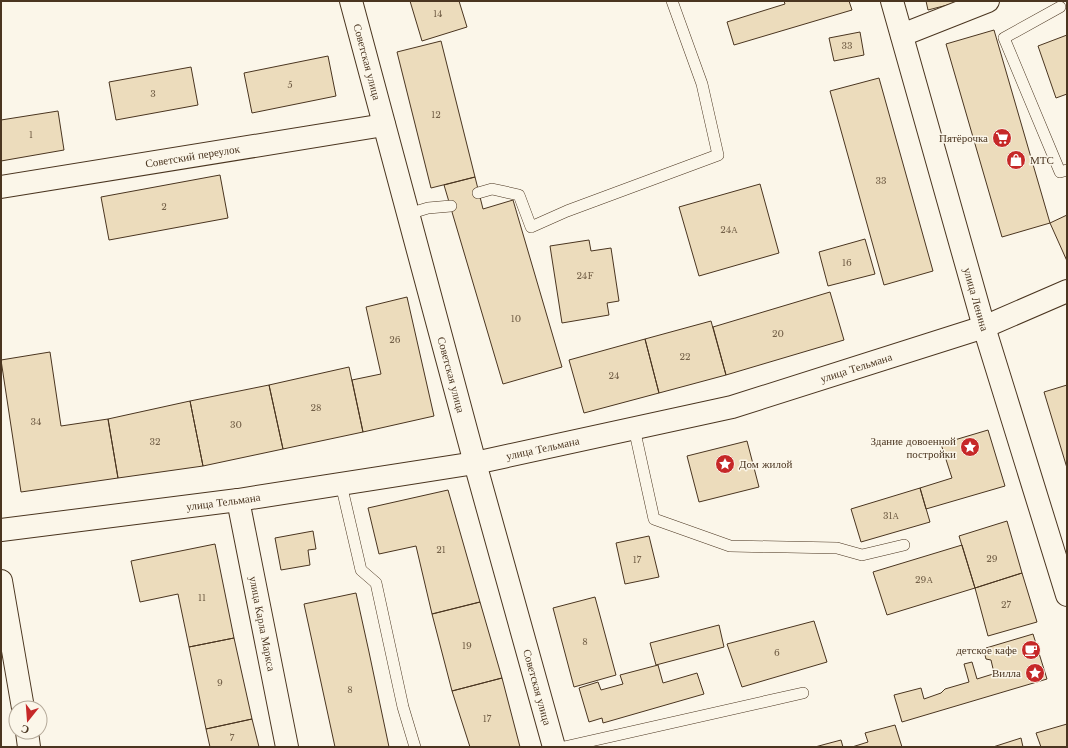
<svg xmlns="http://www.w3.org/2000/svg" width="1068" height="748" font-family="'Libre Baskerville',serif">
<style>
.building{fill:#ecdcbc;stroke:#4a3520}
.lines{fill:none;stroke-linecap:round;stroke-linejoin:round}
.lane-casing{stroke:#4a3520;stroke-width:12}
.street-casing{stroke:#4a3520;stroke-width:24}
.primary-casing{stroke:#4a3520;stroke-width:24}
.lane{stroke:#fbf6e9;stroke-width:11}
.street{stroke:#fbf6e9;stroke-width:22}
.primary{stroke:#fbf6e9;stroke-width:22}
.labels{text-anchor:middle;stroke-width:3;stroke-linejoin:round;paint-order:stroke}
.number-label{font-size:9px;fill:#725f47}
.street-label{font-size:11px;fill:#4a3520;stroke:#fbf6e9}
.poi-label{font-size:11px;fill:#4a3520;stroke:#fbf6e9;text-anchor:end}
</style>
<rect width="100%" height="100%" fill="#fbf6e9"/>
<path class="building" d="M410,1H459L467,27L422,41Z
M784,1H849L852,10L734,45L727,22L785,4Z
M926,1H963L928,10Z
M994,30L1050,223L1002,237L946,44Z
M860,32L864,55L834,61L829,38Z
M1067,35V94L1056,98L1038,46Z
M441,41L475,177L431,188L397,52Z
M328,56L336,96L252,113L244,73Z
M191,67L198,105L116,120L109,82Z
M879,78L933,271L884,285L830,91Z
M58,111L64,150L1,161V120Z
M220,175L228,218L109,240L101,197Z
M475,177L483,209L513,200L562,367L503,384L444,185Z
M760,184L779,253L699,276L679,207Z
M1067,215V261L1050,223Z
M865,239L875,274L828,286L819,252Z
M589,240L591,251L611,248L619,301L607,303L609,315L562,323L550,246Z
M830,292L844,340L726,375L713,327Z
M407,297L434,416L363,432L352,380L381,374L366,307Z
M711,321L726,375L659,393L645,339Z
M645,339L659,393L584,413L569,360Z
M50,352L61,426L108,419L118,478L21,492L1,360Z
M349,367L363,432L283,449L269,385Z
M269,385L283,449L203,466L190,401Z
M1067,385V468L1044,392Z
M190,401L203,466L118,478L108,419Z
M988,430L1005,486L926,509L920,488L952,478L941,444Z
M747,441L759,487L699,502L687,456Z
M920,488L930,522L861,542L851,509Z
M448,490L480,602L432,614L416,546L379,554L368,508Z
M1007,521L1022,573L975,588L959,536Z
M313,531L316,549L308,550L310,565L281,570L275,538Z
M649,536L659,577L625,584L616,543Z
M215,544L234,638L189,647L178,594L140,602L131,561Z
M962,545L975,588L887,615L873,572Z
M1022,573L1037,622L988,636L975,588Z
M356,593L369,652L389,747H335L304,604Z
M595,597L616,675L574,687L553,608Z
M480,602L502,678L452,691L432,614Z
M814,621L827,662L742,687L727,644Z
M719,625L724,647L656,665L650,643Z
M1033,634L1047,679L902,722L894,695L921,688L924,699L941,693L945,689L969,682L964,664L972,662L977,679L993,674L994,673L991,660L986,659L984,651L986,648Z
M234,638L252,719L206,729L189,647Z
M658,665L663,683L697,673L704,694L603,723L602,718L589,722L579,688L598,682L601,690L623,684L620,675Z
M502,678L520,747H470L452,691Z
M252,719L259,747H210L206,729Z
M1067,724V747H1041L1036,733Z
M895,725L902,747H852L868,742L865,733Z
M1021,738L1023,747H993Z
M841,740L843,747H815L826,744Z"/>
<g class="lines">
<defs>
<path id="lane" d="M1060,7L1004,38L1060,172L1067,170
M478,193L492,189L519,195L531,227L567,211L718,155L702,84L672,1
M408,214L428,208L451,206
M634,428L654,519L730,546L837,548L862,555L904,545
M341,484L361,570L376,583L403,707L415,747
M564,747L803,693"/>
<g id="street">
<path id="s1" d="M351,1L475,463L554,747"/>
<path d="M902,35L988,1"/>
<path id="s2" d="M1,187L384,125"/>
<path id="s3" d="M238,500L287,747"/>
<path id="s4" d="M1,530L238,500L475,463L732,407L984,327L1067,291"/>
<path d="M1,581L23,708"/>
<path d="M27,732L29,747"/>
</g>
<g id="primary">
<path id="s5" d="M892,1L984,327L1067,595"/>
</g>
</defs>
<use href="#lane" class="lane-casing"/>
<use href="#street" class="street-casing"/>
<use href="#primary" class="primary-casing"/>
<use href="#lane" class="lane"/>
<use href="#street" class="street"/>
<use href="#primary" class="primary"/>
</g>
<defs>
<symbol id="supermarket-disc" viewBox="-11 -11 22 22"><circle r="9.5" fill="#c62828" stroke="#fbf6e9"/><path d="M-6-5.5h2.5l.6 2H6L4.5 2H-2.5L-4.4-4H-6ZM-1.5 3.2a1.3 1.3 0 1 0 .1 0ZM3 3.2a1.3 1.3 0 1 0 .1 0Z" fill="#fff"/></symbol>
<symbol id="shop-disc" viewBox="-11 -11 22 22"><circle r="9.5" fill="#c62828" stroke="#fbf6e9"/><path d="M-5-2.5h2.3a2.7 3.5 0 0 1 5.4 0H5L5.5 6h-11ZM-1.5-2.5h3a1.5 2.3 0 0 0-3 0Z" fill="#fff"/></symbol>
<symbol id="sight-disc" viewBox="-11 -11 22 22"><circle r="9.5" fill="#c62828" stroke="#fbf6e9"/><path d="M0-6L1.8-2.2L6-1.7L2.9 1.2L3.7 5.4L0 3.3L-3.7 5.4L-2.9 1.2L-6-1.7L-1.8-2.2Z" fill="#fff"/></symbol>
<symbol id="cafe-disc" viewBox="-11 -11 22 22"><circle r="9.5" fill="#c62828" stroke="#fbf6e9"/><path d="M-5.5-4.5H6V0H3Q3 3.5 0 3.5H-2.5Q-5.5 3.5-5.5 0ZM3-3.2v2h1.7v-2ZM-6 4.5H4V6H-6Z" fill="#fff"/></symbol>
</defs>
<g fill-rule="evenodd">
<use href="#supermarket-disc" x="991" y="127" width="22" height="22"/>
<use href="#shop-disc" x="1005" y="149" width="22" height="22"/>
<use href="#sight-disc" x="959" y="436" width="22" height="22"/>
<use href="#sight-disc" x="714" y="453" width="22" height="22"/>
<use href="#cafe-disc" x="1020" y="639" width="22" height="22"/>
<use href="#sight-disc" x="1024" y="662" width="22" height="22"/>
</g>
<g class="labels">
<g class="number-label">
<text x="438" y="17">14</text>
<text x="847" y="49">33</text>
<text x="290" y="88">5</text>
<text x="153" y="97">3</text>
<text x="436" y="118">12</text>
<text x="31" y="138">1</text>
<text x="881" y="184">33</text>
<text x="164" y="210">2</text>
<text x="729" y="233">24А</text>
<text x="847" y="266">16</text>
<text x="585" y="279">24F</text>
<text x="516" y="322">10</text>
<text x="778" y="337">20</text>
<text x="395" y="343">26</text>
<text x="685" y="360">22</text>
<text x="614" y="379">24</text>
<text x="316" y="411">28</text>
<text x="36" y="425">34</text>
<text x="236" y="428">30</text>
<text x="155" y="445">32</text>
<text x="891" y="519">31А</text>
<text x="441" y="553">21</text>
<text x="992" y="562">29</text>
<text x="637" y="563">17</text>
<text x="924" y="583">29А</text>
<text x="202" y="601">11</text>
<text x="1006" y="608">27</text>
<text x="585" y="645">8</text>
<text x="467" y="649">19</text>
<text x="777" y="656">6</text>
<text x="220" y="686">9</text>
<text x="350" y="693">8</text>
<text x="487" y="722">17</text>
<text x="232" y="741">7</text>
</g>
<g class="street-label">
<text dy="4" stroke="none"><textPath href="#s1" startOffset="63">Советская улица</textPath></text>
<text dy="4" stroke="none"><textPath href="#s2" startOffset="194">Советский переулок</textPath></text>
<text dy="4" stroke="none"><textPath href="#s5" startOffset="310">улица Ленина</textPath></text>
<text dy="4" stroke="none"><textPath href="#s4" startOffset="872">улица Тельмана</textPath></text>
<text dy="4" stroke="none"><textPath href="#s1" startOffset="387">Советская улица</textPath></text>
<text dy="4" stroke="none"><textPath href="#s4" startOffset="548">улица Тельмана</textPath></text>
<text dy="4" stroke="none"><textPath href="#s4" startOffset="224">улица Тельмана</textPath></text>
<text dy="4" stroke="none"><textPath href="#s3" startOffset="126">улица Карла Маркса</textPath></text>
<text dy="4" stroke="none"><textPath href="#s1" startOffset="711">Советская улица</textPath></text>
</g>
<g class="poi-label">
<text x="988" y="142">Пятёрочка</text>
<text x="1030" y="164" text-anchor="start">МТС</text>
<text x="956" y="445">Здание довоенной<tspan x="956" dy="13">постройки</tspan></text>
<text x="739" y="468" text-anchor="start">Дом жилой</text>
<text x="1017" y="654">детское кафе</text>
<text x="1021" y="677">Вилла</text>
</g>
</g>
<rect width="1068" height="748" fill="none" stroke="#4a3520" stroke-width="4"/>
<g transform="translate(28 720) rotate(197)"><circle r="19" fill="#fbf6e9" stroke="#b4a999"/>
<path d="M0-3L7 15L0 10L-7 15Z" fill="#c62828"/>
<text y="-6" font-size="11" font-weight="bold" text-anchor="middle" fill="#4a3520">С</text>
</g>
</svg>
